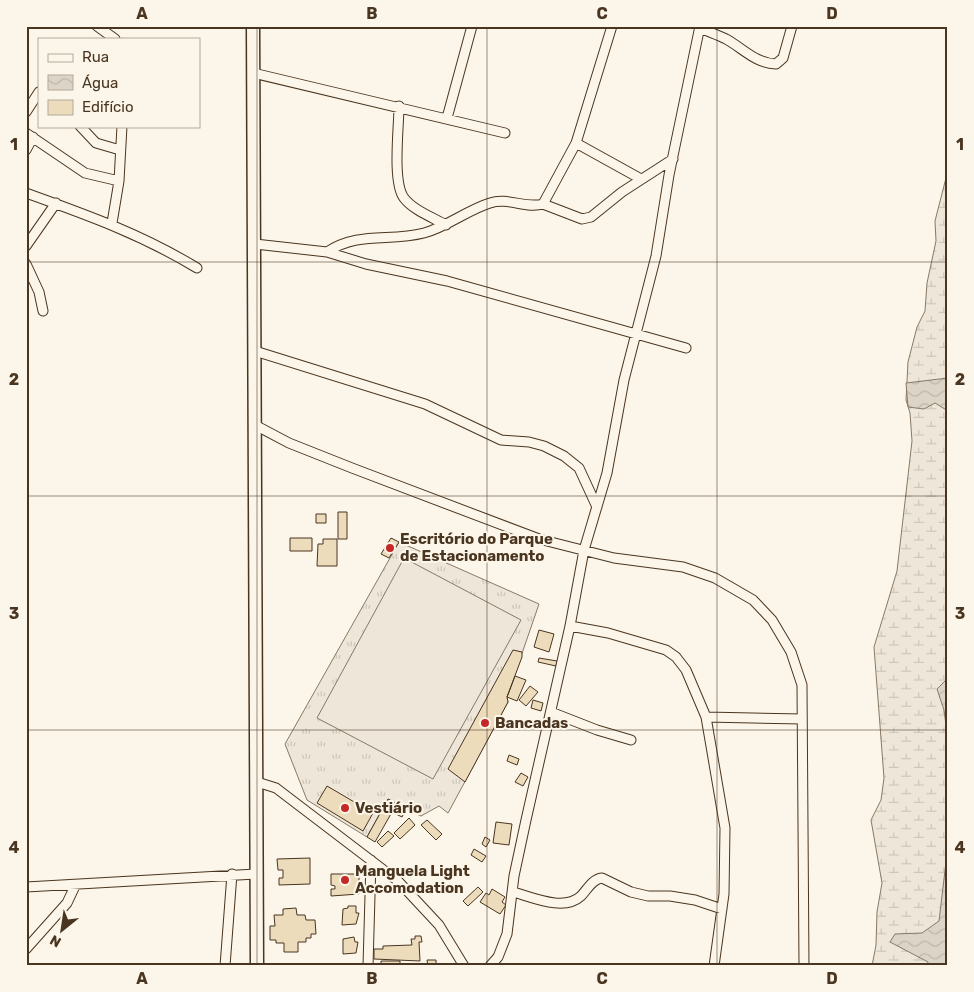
<svg xmlns="http://www.w3.org/2000/svg" width="974" height="992" font-family="Rubik,sans-serif">
<style>
.grass{fill:url(#grass-tufts);stroke:#887966}
.wetland{fill:url(#wetland-marsh);stroke:#887966}
.garden{fill:#ede6d9;stroke:#887966}
.water{fill:url(#water-waves);stroke:#887966}
.building{fill:#ecdcbc;stroke:#4a3520}
.lines{fill:none;stroke-linecap:round;stroke-linejoin:round}
.minor-casing{stroke:#4a3520;stroke-width:11}
.secondary-casing{stroke:#4a3520;stroke-width:15}
.minor{stroke:#fbf6e9;stroke-width:9}
.secondary{stroke:#fbf6e9;stroke-width:12}
.grid{fill:none;stroke:#4a3520;stroke-width:1;stroke-opacity:0.55}
.poi-dot{fill:#c62828;stroke:#fbf6e9;stroke-width:2}
.labels{text-anchor:middle;stroke-width:4;stroke-linejoin:round;paint-order:stroke}
.poi-label{font-size:15px;font-weight:bold;fill:#4a3520;stroke:#fbf6e9;text-anchor:start}
.neatline{fill:none;stroke:#4a3520;stroke-width:2}
.grid-label{font-size:16px;text-anchor:middle;font-weight:bold;fill:#4a3520}
</style>
<defs>
<pattern id="grass-tufts" width="24" height="20" patternUnits="userSpaceOnUse" patternTransform="scale(1.25)"><rect width="24" height="20" fill="#ede6d9"/><path d="M3 7l-1-3M5 7V3M7 7l1-3M15 17l-1-3M17 17v-4M19 17l1-3" fill="none" stroke="#cdc6ba"/></pattern>
<pattern id="wetland-marsh" width="20" height="14" patternUnits="userSpaceOnUse" patternTransform="scale(1.25)"><rect width="20" height="14" fill="#ede6d9"/><path d="M1 5h8M5 5V1M11 12h8M15 12V8" fill="none" stroke="#cdc6ba"/></pattern>
<pattern id="water-waves" width="16" height="10" patternUnits="userSpaceOnUse" patternTransform="scale(1.25)"><rect width="16" height="10" fill="#dcd4c6"/><path d="M0 5q4-4 8 0t8 0" fill="none" stroke="#beb7aa"/></pattern>
</defs>
<rect width="100%" height="100%" fill="#fbf6e9"/>
<path class="grass" d="M399,542L539,604L507,697L508,702L448,813L439,806L421,816L388,799L367,837L307,800L285,744Z"/>
<path class="wetland" d="M948,170V966H872L876,945L877,912L882,883L871,820L881,800L884,778L874,647L897,571L912,441L910,413L906,400L908,362L917,327L925,311L927,283L936,241L935,221Z"/>
<path class="garden" d="M404,558L521,620L433,779L317,718Z"/>
<path class="water" d="M948,378V411L935,403L924,409L908,407L906,383Z
M948,678V741L944,710L937,689Z
M948,845V966H927L928,962L890,942L895,934L922,933L939,921Z"/>
<path class="building" d="M338,512H347V539H338Z
M316,514H326V523H316Z
M290,538H312V551H290Z
M391,538L399,542L389,558L381,554Z
M323,539H337V566H317L318,544H323Z
M539,630L554,634L549,652L534,647Z
M513,650L522,652V657L507,697L508,702L465,782L448,769Z
M539,658L557,661L556,666L538,662Z
M515,676L526,680L517,701L507,697Z
M530,686L538,692L526,706L519,700Z
M533,700L543,703L541,711L531,708Z
M509,755L519,759L517,765L507,761Z
M521,773L528,777L523,786L515,782Z
M327,786L373,813L363,831L317,803Z
M388,799L406,809L402,817L392,812L375,842L367,837Z
M409,818L415,825L400,839L394,833Z
M427,820L442,834L436,840L421,825Z
M496,822L512,824L509,845L493,843Z
M388,831L394,836L382,847L377,842Z
M485,837L490,840L486,847L482,844Z
M474,849L486,856L482,862L471,855Z
M310,858V884L279,885V878H283V870H278L277,859Z
M331,874H359V894L331,896V889H335V886L331,885Z
M478,887L483,892L468,906L463,901Z
M492,889L505,897L502,902L506,905L500,914L480,902L486,893L489,895Z
M348,906H356V913H359L356,924L342,925L343,909L348,908Z
M296,908L297,915H305L306,920H315L316,934H311V938H306V942H298V952H284V943H276V940H270V926H275L274,915H283V909Z
M415,936H421L422,942H419L420,961L374,959V949H383V946L412,945L411,939H415Z
M354,937L355,942H358L356,953L343,954V939Z
M427,960H436V966H428Z
M381,961H400V966H376L381,965Z"/>
<g class="lines">
<defs>
<path id="minor" d="M97,26L115,39
M700,28C709,32 718,35 726,39C744,49 755,63 776,64L783,58L792,26
M253,73L505,133
M399,106C399,127 392,182 404,198C413,210 432,217 446,225
M26,112L39,92
M447,118L472,26
M80,126L96,143L120,150
M26,133L85,173L119,181
M576,143L641,179
M26,150L33,137
M26,193C87,215 141,234 197,268
M543,204L582,219L591,217L622,192L673,159
M112,223L119,181L122,126
M255,244L327,252L366,264L447,281L686,348
M26,246L56,203
M327,252C359,231 389,242 424,233C447,227 467,210 490,203C508,197 526,209 543,204L576,143L612,26
M26,264L39,292L43,311
M255,351L425,404L501,440L529,442L544,446L564,456L579,468L597,507
M255,425L289,443L352,468L539,539L614,558L683,567L715,578L753,600L772,620L791,652L802,685L804,966
M570,626L608,633L666,650L676,657L686,670L706,717L725,828L724,894L714,966
M551,712L597,730L631,740
M706,717L802,719
M257,782L276,788L398,881L439,925L464,966
M26,887L256,874
M513,892C532,897 564,912 581,896C587,890 592,879 602,878L631,892L648,896H670L695,900L722,909
M26,949L67,903L75,886
M225,966L232,874
M368,966L371,860
M490,966L498,957L507,934L514,876L526,820L570,626L584,550L607,473L624,380L656,256L669,175L700,26"/>
<path id="secondary" d="M253,26L257,966"/>
</defs>
<use href="#minor" class="minor-casing"/>
<use href="#secondary" class="secondary-casing"/>
<use href="#minor" class="minor"/>
<use href="#secondary" class="secondary"/>
</g>
<path class="grid" d="M257,26V966M487,26V966M717,26V966M26,262H948M26,496H948M26,730H948"/>
<g class="poi-dot">
<circle cx="390" cy="548" r="5"/>
<circle cx="485" cy="723" r="5"/>
<circle cx="345" cy="808" r="5"/>
<circle cx="345" cy="880" r="5"/>
</g>
<g class="labels">
<g class="poi-label">
<text x="400" y="544">Escritório do Parque<tspan x="400" dy="17">de Estacionamento</tspan></text>
<text x="495" y="728">Bancadas</text>
<text x="355" y="813">Vestiário</text>
<text x="355" y="876">Manguela Light<tspan x="355" dy="17">Accomodation</tspan></text>
</g>
</g>
<rect width="974" height="992" fill="none" stroke="#fbf6e9" stroke-width="55"/>
<rect x="38" y="38" width="162" height="90" fill="#fbf6e9" stroke="#b4a999"/>
<rect x="48" y="54" width="25" height="8" fill="#fbf6e9" stroke="#b4a999"/>
<text x="82" y="62" font-size="15" fill="#4a3520">Rua</text>
<rect x="48" y="75" width="25" height="15" fill="url(#water-waves)" stroke="#b4a999"/>
<text x="82" y="88" font-size="15" fill="#4a3520">Água</text>
<rect x="48" y="100" width="25" height="15" fill="#ecdcbc" stroke="#b4a999"/>
<text x="82" y="112" font-size="15" fill="#4a3520">Edifício</text>
<g transform="translate(62 930) rotate(210)" stroke="#fbf6e9" stroke-width="4" paint-order="stroke">
<path d="M0-4L9 19L0 12L-9 19Z" fill="#4a3520"/>
<text y="-8" font-size="14" font-weight="bold" text-anchor="middle" fill="#4a3520">N</text>
</g>
<rect x="28" y="28" width="918" height="936" class="neatline"/>
<g class="grid-label">
<text x="142" y="19">A</text>
<text x="372" y="19">B</text>
<text x="602" y="19">C</text>
<text x="832" y="19">D</text>
<text x="14" y="150">1</text>
<text x="960" y="150">1</text>
<text x="14" y="385">2</text>
<text x="960" y="385">2</text>
<text x="14" y="619">3</text>
<text x="960" y="619">3</text>
<text x="14" y="853">4</text>
<text x="960" y="853">4</text>
<text x="142" y="984">A</text>
<text x="372" y="984">B</text>
<text x="602" y="984">C</text>
<text x="832" y="984">D</text>
</g>
</svg>
